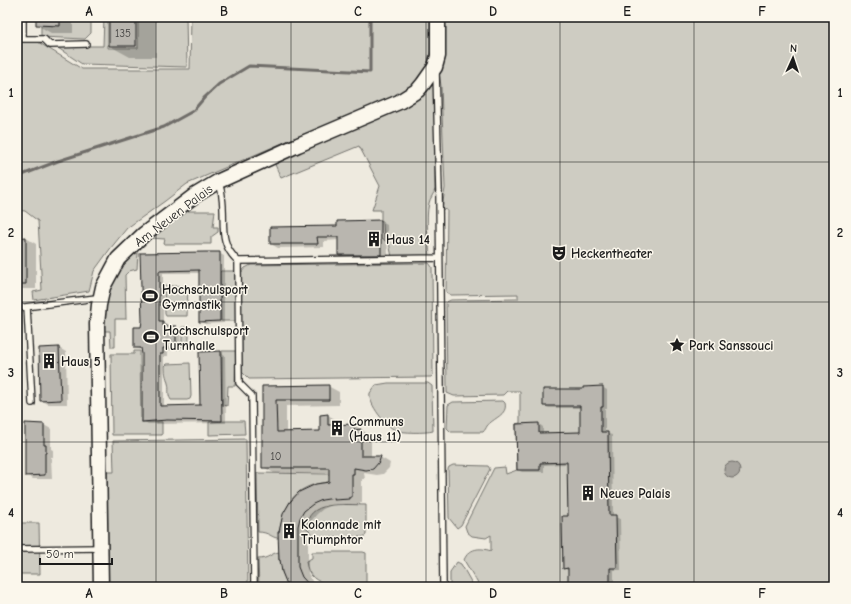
<svg xmlns="http://www.w3.org/2000/svg" width="851" height="604" font-family="'Comic Neue',sans-serif">
<style>
.green{fill:#ceccc2;stroke:#75746f}
.water{fill:#a6a39d;stroke:#6f6d69}
.shadow{fill:#0003}
.lines{fill:none;stroke-linecap:round;stroke-linejoin:round}
.stream{stroke:#6f6d69;stroke-width:3}
.building{fill:#b9b6af;stroke:#1c1c1c}
.service-casing{stroke:#1c1c1c;stroke-width:8}
.tertiary-casing{stroke:#1c1c1c;stroke-width:17}
.service{stroke:#fbf7ec;stroke-width:5.5}
.tertiary{stroke:#fbf7ec;stroke-width:14}
.grid{fill:none;stroke:#1c1c1c;stroke-width:1;stroke-opacity:0.55}
.labels{text-anchor:middle;stroke-width:3;stroke-linejoin:round;paint-order:stroke}
.number-label{font-size:11px;fill:#434241}
.street-label{font-size:13px;fill:#1c1c1c;stroke:#fbf7ec}
.poi-label{font-size:13px;font-weight:bold;fill:#1c1c1c;stroke:#fbf7ec;text-anchor:start}
.neatline{fill:none;stroke:#1c1c1c;stroke-width:1.5}
.grid-label{font-size:13px;text-anchor:middle;font-weight:bold;fill:#1c1c1c}
</style>
<rect width="100%" height="100%" fill="#eeeadf"/>
<filter id="ink" filterUnits="userSpaceOnUse"><feTurbulence type="fractalNoise" baseFrequency=".025" numOctaves="2"/><feDisplacementMap in="SourceGraphic" scale="8" xChannelSelector="R" yChannelSelector="G"/><feConvolveMatrix kernelMatrix="1 2 1 2 8 2 1 2 1" color-interpolation-filters="sRGB"/></filter>
<g filter="url(#ink)">
<path class="green" d="M60,17H91V33L85,39L41,37V25H59Z
M104,17H108V48H138V20L169,18V17H186L187,67L82,64L55,46H103Z
M191,17H430V51L428,63L424,72L412,86L396,97L294,138L187,184L165,201L127,228L110,249L94,271L89,291L34,300L33,292L42,290L38,221L25,211L17,210V42H38L82,69H190Z
M442,17H834V587H480L464,560C469,548 480,547 491,551V535L486,538L472,536L467,532L465,526L494,468L505,467L506,474L517,470L516,424L520,423V391H507L503,395L454,396L447,393L446,302L451,300L518,299V294L451,295L446,292L447,210L442,209L445,188L441,86L439,71Z
M432,85L434,87L435,189C434,194 430,198 429,203C425,220 429,239 430,257H392L389,243L384,240L383,221H381V210H372L380,186L359,146L281,178L273,160C298,150 322,141 347,131C377,119 409,110 432,85Z
M187,211H215L213,227H218V232L211,237V244H164L165,239L150,238L144,243L179,213Z
M138,253L137,269L129,271L125,275L126,319H115V347H111L110,331H102L103,320L109,289L129,256Z
M429,263L432,267L433,375L431,377L249,379L242,372L241,273L245,268L251,265Z
M221,271H234L235,272L236,321H221L220,272Z
M164,286H188L187,316H166L165,314Z
M182,327H186C190,333 190,341 186,347H182Z
M134,351H140L141,422H162V435H112L111,354H134Z
M222,351H236L235,386H228L227,406L222,405Z
M190,363L191,396L190,399L187,400H171C167,394 170,389 168,383C166,375 165,375 165,366L167,364Z
M388,383H428L432,386L433,431C426,433 402,433 395,430C386,426 368,404 370,393L376,385Z
M503,401L505,403C508,415 493,418 487,426C486,428 485,430 483,432H451L447,428L448,405L453,402Z
M227,421H244L245,434L209,435V422Z
M246,439L248,587H108L107,472H114L113,441Z
M453,465L488,466L490,469L461,525L457,528L449,518L448,469L449,467Z
M257,473L329,474L335,482C295,482 284,503 278,538C272,538 269,532 258,532Z
M366,505V535L363,537L312,538L311,533L307,529C305,499 346,505 366,505Z
M17,523H39L40,574H17Z
M279,552V560H281L282,572L289,587H259L258,559C269,559 271,553 279,552Z
M312,552H363L366,553V584C344,584 309,592 306,561L312,558Z
M457,562L461,564L474,587H450V572Z"/>
<path class="water" d="M724 470a8 8 0 1 1 16 0a8 8 0 1 1-16 0Z"/>
<path class="shadow" d="M37,17H73V33H51L37,25Z
M110,17H156V57H130L110,46Z
M380,221L387,225L388,258L346,259L339,255V240L324,241V247L278,248L271,244Z
M17,238H26L36,244V289H17Z
M219,253L224,256V323L205,324L200,321V273H163V322L167,324V327H176L180,330L181,350H168V356H164V407L201,406L220,352L225,355L226,423L148,424L143,421V350L135,348L143,321L141,254Z
M59,348L66,352L67,404H48L41,400Z
M328,386L339,392V405L286,406V433L321,432L328,415L338,421V426L354,425L371,436V457H380L390,463L389,468L383,474L377,475L364,473L365,479H362V503H360V505H346L343,504L332,505L323,509L317,514L312,520L308,530V573L315,587H291L279,533L330,483V473H274L263,467V387Z
M602,387L607,390V409H605V433L612,435L613,516L620,519L621,570H614V587H569V571L564,568L569,517L568,464L544,465V472H522L518,470L539,424L543,427V434L581,433V408H549L544,406L584,390Z
M44,425L51,429V449L53,450V457H51L52,479H33L26,475Z"/>
<g class="lines">
<path class="stream" d="M17,177L58,161L164,127L193,111L205,97L219,84L249,66L370,72V17"/>
</g>
<path class="building" d="M36,17H60V26L36,25Z
M109,17H136V46H109Z
M381,220V255H338V237H317L318,244H270V227L337,226V221Z
M26,237V284H17V238Z
M205,252H220V321L199,322V270L159,271V321H163V326H176V348H163V354H160V406L200,405L199,352L221,351L222,421L167,420L142,422V354L141,348H134V327H141L142,321L140,253Z
M59,347L61,400L40,401L39,348Z
M329,385V400H276L277,432L320,431V415L328,414V425L354,424V430L361,429V456H381L379,462L373,469L366,470L354,468V474H352V497H350V499L334,500L335,498L322,500L313,504L304,511L300,518L298,526V567L302,577L311,587H288L282,572L280,560H279L278,532H279L283,514L290,502L299,492L316,484L329,482V468H262V386Z
M603,386V407H601V432H608L609,515H616L617,568H610V587H568V568L563,569L562,516H568L567,462L540,463V470H517L516,424L539,423V433L580,432V406H543V389H583V387Z
M25,423L44,424V445H46V453H45V475L25,476Z"/>
<g class="lines">
<defs>
<path id="service" d="M23,17V39
M17,39H44L50,45L86,44
M436,71L439,192L443,587
M219,182C220,187 222,192 222,197C226,222 217,242 238,261L239,383L252,396L254,587
M238,261L439,258
M27,307L32,403
M17,308L96,298L100,296
M17,549L101,548"/>
<path id="tertiary" d="M101,587L97,324L99,305L103,287L118,259L144,234L194,196L219,181L298,145L399,102L418,90L423,84L435,67L438,56V17"/>
</defs>
<use href="#service" class="service-casing"/>
<use href="#tertiary" class="tertiary-casing"/>
<use href="#service" class="service"/>
<use href="#tertiary" class="tertiary"/>
</g>
</g>
<path class="grid" d="M156,17V587M291,17V587M426,17V587M560,17V587M694,17V587M17,162H834M17,302H834M17,442H834"/>
<defs>
<symbol id="building-bare" viewBox="-9 -9 18 18"><path d="M-4-6H4V6H1V3H-1V6H-4ZM-2.5-4.3h1.7v1.8h-1.7ZM.8-4.3h1.7v1.8H.8ZM-2.5-1h1.7V.8h-1.7ZM.8-1h1.7V.8H.8Z" fill="#1c1c1c" stroke="#fbf7ec" stroke-width="2.5" paint-order="stroke"/></symbol>
<symbol id="theatre-bare" viewBox="-9 -9 18 18"><path d="M-5-5.5Q0-4 5-5.5V0Q5 5 0 6Q-5 5-5 0ZM-3.3-2.5H-1v1.5H-3.3ZM1-2.5H3.3v1.5H1ZM-2.8 1Q0 5.5 2.8 1Z" fill="#1c1c1c" stroke="#fbf7ec" stroke-width="2.5" paint-order="stroke"/></symbol>
<symbol id="stadium-bare" viewBox="-9 -9 18 18"><path d="M0-5a6.5 5 0 1 0 0 10a6.5 5 0 1 0 0-10ZM-3.5-1.8h7v3.6h-7Z" fill="#1c1c1c" stroke="#fbf7ec" stroke-width="2.5" paint-order="stroke"/></symbol>
<symbol id="sight-bare" viewBox="-9 -9 18 18"><path d="M0-6L1.8-2.2L6-1.7L2.9 1.2L3.7 5.4L0 3.3L-3.7 5.4L-2.9 1.2L-6-1.7L-1.8-2.2Z" fill="#1c1c1c" stroke="#fbf7ec" stroke-width="2.5" paint-order="stroke"/></symbol>
</defs>
<g fill-rule="evenodd">
<use href="#building-bare" x="363" y="228" width="22" height="22"/>
<use href="#theatre-bare" x="548" y="242" width="22" height="22"/>
<use href="#stadium-bare" x="139" y="285" width="22" height="22"/>
<use href="#stadium-bare" x="140" y="326" width="22" height="22"/>
<use href="#sight-bare" x="666" y="334" width="22" height="22"/>
<use href="#building-bare" x="38" y="350" width="22" height="22"/>
<use href="#building-bare" x="326" y="417" width="22" height="22"/>
<use href="#building-bare" x="577" y="482" width="22" height="22"/>
<use href="#building-bare" x="278" y="520" width="22" height="22"/>
</g>
<g class="labels">
<g class="number-label">
<text x="123" y="37">135</text>
<text x="276" y="460">10</text>
</g>
<g class="street-label">
<text transform="translate(173 215) rotate(-37)" y="5">Am Neuen Palais</text>
</g>
<g class="poi-label">
<text x="386" y="244">Haus 14</text>
<text x="571" y="258">Heckentheater</text>
<text x="162" y="294">Hochschulsport<tspan x="162" dy="15">Gymnastik</tspan></text>
<text x="163" y="335">Hochschulsport<tspan x="163" dy="15">Turnhalle</tspan></text>
<text x="689" y="350">Park Sanssouci</text>
<text x="61" y="366">Haus 5</text>
<text x="349" y="426">Communs<tspan x="349" dy="15">(Haus 11)</tspan></text>
<text x="600" y="498">Neues Palais</text>
<text x="301" y="529">Kolonnade mit<tspan x="301" dy="15">Triumphtor</tspan></text>
</g>
</g>
<rect width="851" height="604" fill="none" stroke="#fbf7ec" stroke-width="44"/>
<g transform="translate(793 58) rotate(3)" stroke="#fbf7ec" stroke-width="3" paint-order="stroke">
<path d="M0-3L7 15L0 10L-7 15Z" fill="#1c1c1c"/>
<text y="-6" font-size="11" font-weight="bold" text-anchor="middle" fill="#1c1c1c">N</text>
</g>
<path d="M40 558v6h72v-6" fill="none" stroke="#1c1c1c" stroke-width="2"/>
<text x="46" y="558" font-size="12" fill="#1c1c1c" stroke="#fbf7ec" stroke-width="3" paint-order="stroke">50 m</text>
<rect x="22" y="22" width="807" height="560" class="neatline"/>
<g class="grid-label">
<text x="89" y="16">A</text>
<text x="224" y="16">B</text>
<text x="358" y="16">C</text>
<text x="493" y="16">D</text>
<text x="627" y="16">E</text>
<text x="762" y="16">F</text>
<text x="11" y="97">1</text>
<text x="840" y="97">1</text>
<text x="11" y="237">2</text>
<text x="840" y="237">2</text>
<text x="11" y="377">3</text>
<text x="840" y="377">3</text>
<text x="11" y="517">4</text>
<text x="840" y="517">4</text>
<text x="89" y="598">A</text>
<text x="224" y="598">B</text>
<text x="358" y="598">C</text>
<text x="493" y="598">D</text>
<text x="627" y="598">E</text>
<text x="762" y="598">F</text>
</g>
</svg>
